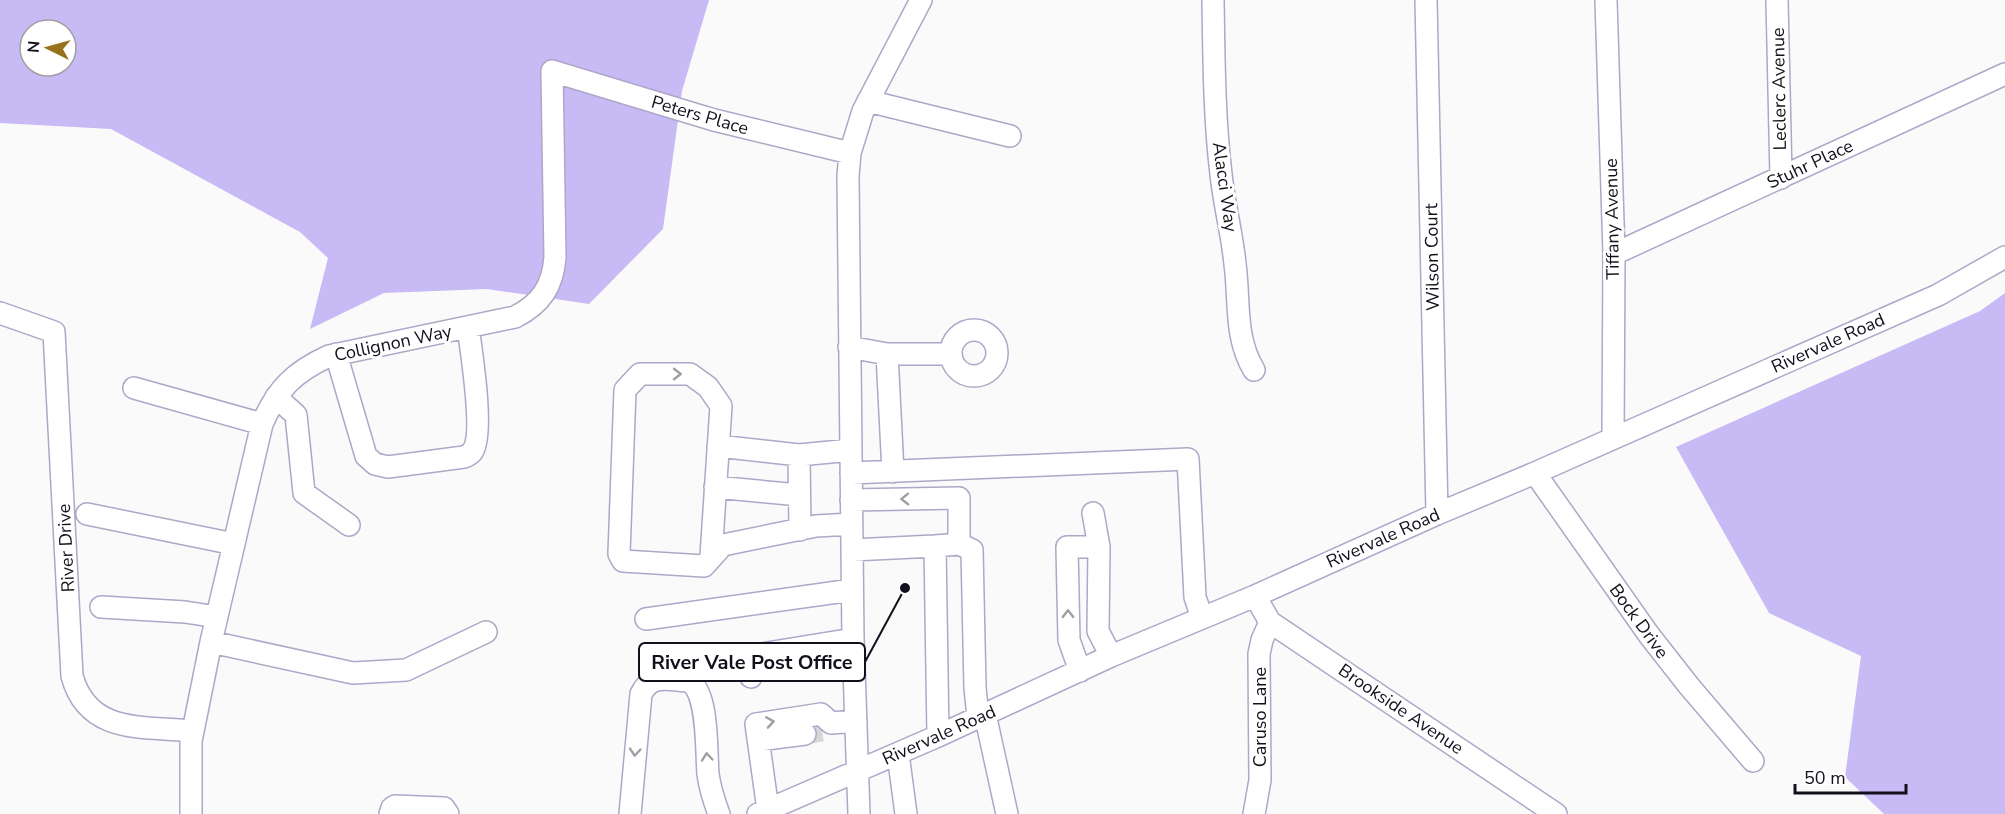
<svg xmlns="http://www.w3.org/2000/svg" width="2005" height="814" font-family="'Nunito Sans',sans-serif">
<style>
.forest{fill:#c7baf5;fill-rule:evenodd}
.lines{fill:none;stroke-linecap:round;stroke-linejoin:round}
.minor-tunnel{stroke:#d7d7d9;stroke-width:21;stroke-dasharray:21 10;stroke-linecap:butt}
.minor-casing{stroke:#aea7c7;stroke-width:24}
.minor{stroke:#fff;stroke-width:21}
.oneway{stroke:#a09fa4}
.labels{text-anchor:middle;stroke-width:6;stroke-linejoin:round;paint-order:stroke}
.street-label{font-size:18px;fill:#12101b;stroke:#fff}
.leader{fill:none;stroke:#12101b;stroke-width:2}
.callout-dot{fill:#12101b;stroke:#fff;stroke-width:2}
.callout{fill:#fff;stroke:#12101b;stroke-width:2}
.callout-label{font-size:20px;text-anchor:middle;font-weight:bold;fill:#12101b}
</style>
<rect width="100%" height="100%" fill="#fafafa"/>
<path class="forest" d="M0,0H709L682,91L663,229L589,304L487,289L384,293L310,329L328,258L300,232L111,129L0,123ZM30,30H66V66H30Z
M2005,293V814H1884L1845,777L1861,656L1769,613L1676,447L1980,311Z"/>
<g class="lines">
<path class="minor-tunnel" d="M805,734L822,731"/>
<defs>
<path id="minor" d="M1213,0C1214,58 1214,116 1221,174C1224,204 1232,233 1235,264C1240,301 1234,337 1254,370
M1426,0L1437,514
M1606,0L1614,254L1613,438
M1777,0L1781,178
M868,101L1010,136
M1614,254L2005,74
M0,313L54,332L72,676C88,735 144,726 193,731
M951 353a23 23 0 1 1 46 0a23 23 0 1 1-46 0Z
M849,347L887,354H951
M336,354L366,456L375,464L388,467L464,457C467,456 470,454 472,452C485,436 471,349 468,327
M887,354L893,472
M134,388L262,424
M276,397L296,415L304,493L349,525
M718,446L799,455L851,450
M799,455L800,530
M851,473L1188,459L1195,597L1202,618
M1535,473L1649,635L1689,686L1753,761
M715,487L799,495
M851,500L959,498V544L935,546L938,736
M1093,513L1099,547
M87,514L234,544
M959,544L972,550L975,688L978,717
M852,550L935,546
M711,556L721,406L708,387L690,374H640L625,390L619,554L623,561L704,566L723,545L816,526L851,524
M1255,596L1270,622L1556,814
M101,607L185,612L217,617
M646,619L852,590
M211,642L353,673L406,670L486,632
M1080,671L1069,640L1067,547H1099L1098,631L1111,656
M751,677L749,656L853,639
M985,714L1007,814
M759,740L805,734
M898,754L906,814
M768,810L756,724L821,714L831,723L856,721
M191,814V741L211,642L262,424C277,389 294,372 329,356L515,317C541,304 553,286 555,257L552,71L714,120L850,153
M390,814L392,808L395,806L444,808L448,814
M630,814L641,694C651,673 668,680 689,681C709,693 706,751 708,774C710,788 714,801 719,814
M758,814L938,736L1111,656L1255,596L1437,514L1535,473L1938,295L2005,257
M859,814L853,639L848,176L850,153L863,111L921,0
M1254,814L1260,780L1259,654L1262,640L1270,622"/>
</defs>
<use href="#minor" class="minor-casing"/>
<use href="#minor" class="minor"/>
</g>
<defs><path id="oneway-chevron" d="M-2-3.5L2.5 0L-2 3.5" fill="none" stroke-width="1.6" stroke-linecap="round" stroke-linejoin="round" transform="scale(1.5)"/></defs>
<g class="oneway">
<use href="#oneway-chevron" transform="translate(677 374)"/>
<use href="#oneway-chevron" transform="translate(905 499) rotate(179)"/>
<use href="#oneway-chevron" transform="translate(1068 614) rotate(-91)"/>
<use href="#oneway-chevron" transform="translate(770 722) rotate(-9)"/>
<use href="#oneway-chevron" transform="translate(635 752) rotate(95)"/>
<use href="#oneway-chevron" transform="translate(707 757) rotate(-95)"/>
</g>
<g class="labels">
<g class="street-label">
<text transform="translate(1779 89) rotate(-91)" y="6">Leclerc Avenue</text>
<text transform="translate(700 115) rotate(16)" y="6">Peters Place</text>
<text transform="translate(1810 164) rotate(-25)" y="6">Stuhr Place</text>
<text transform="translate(1225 187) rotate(82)" y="6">Alacci Way</text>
<text transform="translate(1612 219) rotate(-91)" y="6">Tiffany Avenue</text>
<text transform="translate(1432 257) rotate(-91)" y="6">Wilson Court</text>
<text transform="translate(393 343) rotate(-12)" y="6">Collignon Way</text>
<text transform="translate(1828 343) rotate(-24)" y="6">Rivervale Road</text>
<text transform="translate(1383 538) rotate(-24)" y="6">Rivervale Road</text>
<text transform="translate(66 548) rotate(-93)" y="6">River Drive</text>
<text transform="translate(1639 621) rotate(54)" y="6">Bock Drive</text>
<text transform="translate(1401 709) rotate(34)" y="6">Brookside Avenue</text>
<text transform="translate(1260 717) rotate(-90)" y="6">Caruso Lane</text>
<text transform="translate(939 735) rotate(-24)" y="6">Rivervale Road</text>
</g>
</g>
<path class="leader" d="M905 588L865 662"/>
<circle class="callout-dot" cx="905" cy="588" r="6"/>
<rect class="callout" x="639" y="643" width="226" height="38" rx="6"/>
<g class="callout-label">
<text x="752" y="669">River Vale Post Office</text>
</g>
<g transform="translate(48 48) rotate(275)"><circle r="28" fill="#ffffff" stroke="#a09fa4" stroke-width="1.5"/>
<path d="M0-4.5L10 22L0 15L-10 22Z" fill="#96731c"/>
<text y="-9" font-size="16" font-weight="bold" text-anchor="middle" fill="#12101b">N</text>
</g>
<path d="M1795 784v9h111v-9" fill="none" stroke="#12101b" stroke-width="3"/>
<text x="1804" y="784" font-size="18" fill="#12101b" stroke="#ffffff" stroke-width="4.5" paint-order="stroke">50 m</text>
</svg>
